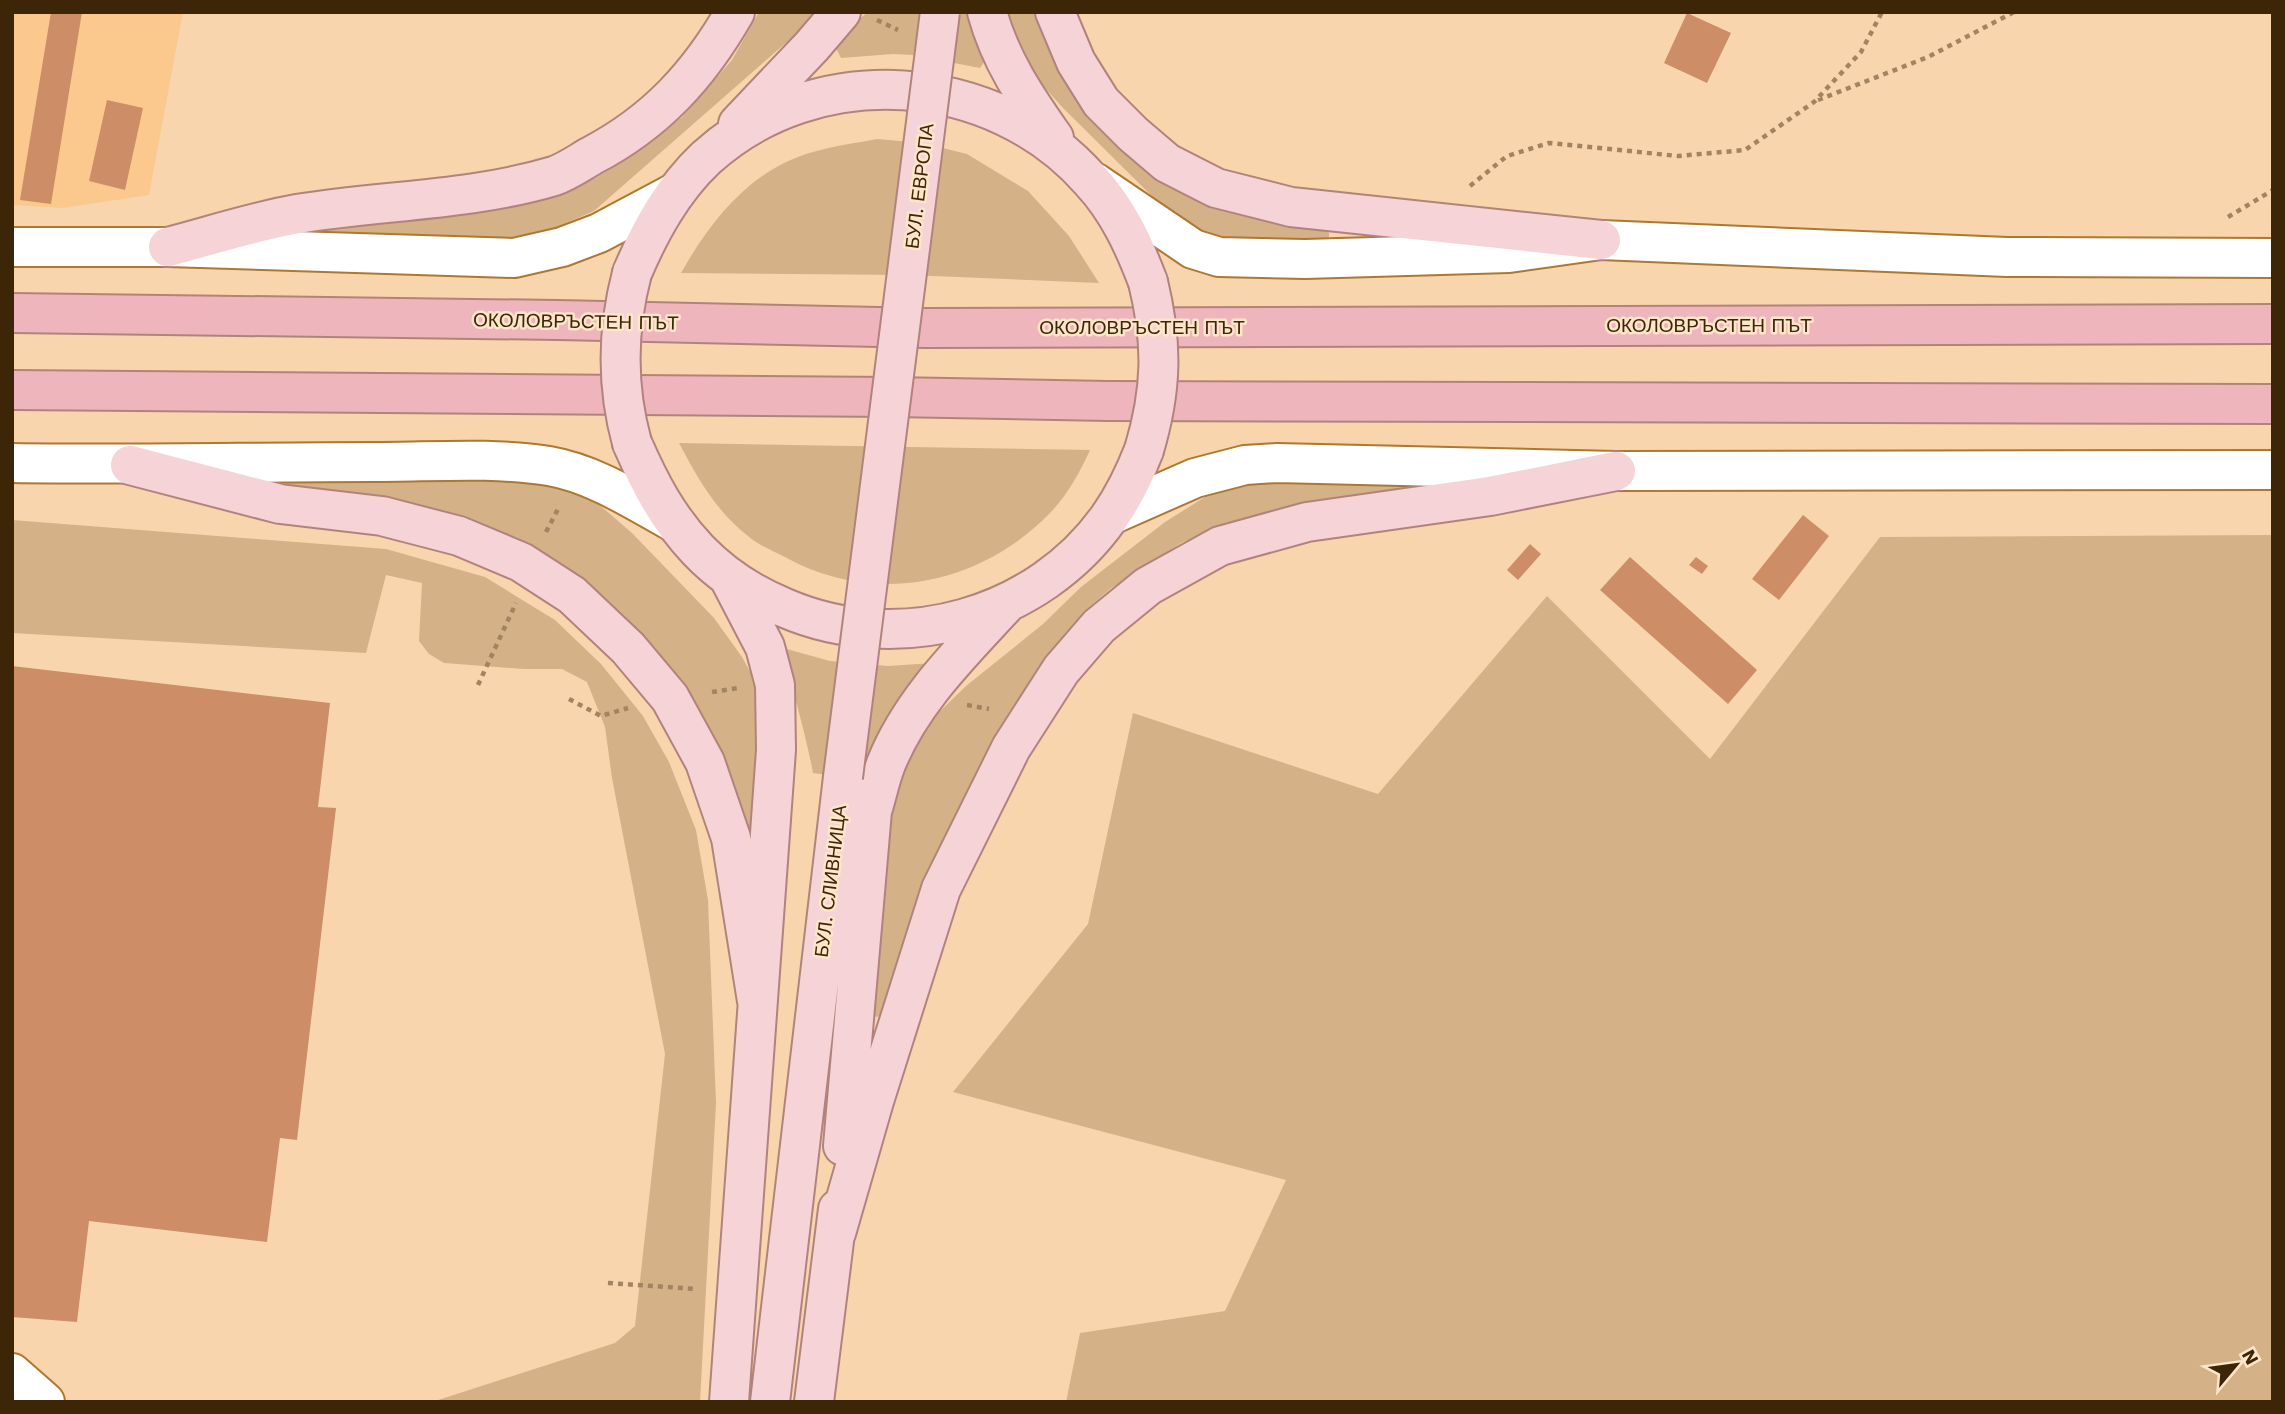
<svg xmlns="http://www.w3.org/2000/svg" width="2285" height="1414" font-family="'Work Sans',sans-serif">
<style>
.built{fill:#fbc98d}
.green{fill:#d5b188}
.building{fill:#cd8d67}
.lines{fill:none;stroke-linecap:round;stroke-linejoin:round}
.minor-casing{stroke:#ad7830;stroke-width:42}
.major-casing{stroke:#b1837d;stroke-width:42}
.highway-casing{stroke:#b1837d;stroke-width:42}
.path{stroke:#a28461;stroke-width:4.5;stroke-dasharray:5 5;stroke-linecap:butt}
.minor{stroke:#fff;stroke-width:38}
.major{stroke:#f5d3d7;stroke-width:38}
.highway{stroke:#efb5bc;stroke-width:38}
.major-bridge-casing{stroke:#b1837d;stroke-width:42;stroke-linecap:butt}
.major-bridge{stroke:#f5d3d7;stroke-width:38}
.labels{text-anchor:middle;stroke-width:5;stroke-linejoin:round;paint-order:stroke}
.street-label{font-size:19px;fill:#3d2608;stroke:#fde5ca}
</style>
<rect width="100%" height="100%" fill="#f9d5ad"/>
<path class="built" d="M12,12H183L149,195L63,208L12,205Z"/>
<path class="green" d="M759,12H821L594,211L540,234L500,238L322,237L314,234V228L566,190L596,178L635,153L682,117L732,60Z
M868,12H971L984,62L980,68L913,55L893,54L841,58L836,48L847,29Z
M1000,12H1040L1105,128L1325,227L1329,233V237L1319,241L1211,237L1164,208L1063,108L1019,59Z
M877,139L923,143L967,154L1028,191L1069,236L1099,283L908,275L681,273C711,220 751,169 813,152C833,146 856,143 877,139Z
M679,443L1090,450C1080,472 1068,494 1051,512C981,585 874,607 785,557C773,551 758,545 748,536C716,511 698,479 679,443Z
M514,476L581,489L632,533L714,618L742,657L753,677L764,712L753,842L605,603L291,491L285,485L288,477Z
M1290,477L1444,487L1294,508L1225,523L1181,543L1110,589L1088,608L1049,660L886,1010L878,1017L872,1016L890,804L898,766L928,723L966,686L1043,624L1081,587L1165,522L1213,492Z
M12,520L386,549L485,577L555,620L601,664L643,716L669,762L696,830L708,900L716,1103L700,1402H432L615,1343L635,1326L665,1054L612,778L605,727L587,682L562,669H523L444,663L429,654L419,641L422,583L386,575L366,653L12,633Z
M2273,535V1402H1066L1080,1333L1225,1311L1286,1180L953,1092L1088,924L1133,713L1378,794L1547,596L1710,759L1880,537Z
M783,648L830,661L888,666L933,663L873,781L813,773C805,730 792,690 783,648Z"/>
<path class="building" d="M51,12H82L51,204L20,200Z
M1687,13L1731,33L1707,83L1664,63Z
M107,100L143,108L125,190L89,181Z
M1803,515L1829,536L1779,600L1752,579Z
M1530,544L1541,554L1518,580L1507,570Z
M1630,557L1757,670L1728,704L1600,590Z
M1696,557L1708,566L1702,574L1689,565Z
M12,666L330,703L318,807L336,808L297,1140L280,1138L267,1242L89,1221L77,1322L12,1317Z"/>
<g class="lines">
<defs>
<path id="minor" d="M1094,182L1193,249L1219,257L1305,259L1509,253L1601,240L2007,257L2273,258
M12,247H168L514,258L562,247L599,233L676,192
M12,463C133,465 253,462 374,462C432,462 492,457 549,466C595,474 635,501 675,523
M1111,515L1195,478L1245,465L1277,463L1616,471L2273,470
M12,1373L45,1402"/>
<path id="major" d="M987,12C1000,60 1026,98 1054,138
M1055,12L1076,62L1101,102L1133,134L1167,163L1216,188L1291,207L1601,240
M738,124L812,46L841,12
M168,247C210,236 253,222 297,214C382,200 470,201 554,176C566,172 579,163 591,156C656,122 699,75 735,12
M632,273C650,231 672,190 706,158C816,58 994,70 1091,181C1118,210 1134,245 1148,282
M632,443C650,484 667,517 698,550C722,575 753,595 785,608C899,657 1039,618 1110,516C1124,496 1135,473 1144,450
M130,465L280,504L382,516L459,536L521,562L572,595L628,648L670,698L705,762L731,838L757,1001
M728,576L765,647L775,685L776,750L729,1402
M843,1146L872,811C877,796 880,779 886,764C911,701 962,652 1007,603
M836,1233L874,1101L941,889L1011,748L1061,670L1099,626L1148,586L1220,546L1307,522L1490,496L1616,471
M770,1402L843,777
M814,1402L838,1209"/>
<path id="highway" d="M12,313L558,320L926,328L2273,324
M12,390L892,397L1108,401L2273,404"/>
</defs>
<use href="#minor" class="minor-casing"/>
<use href="#major" class="major-casing"/>
<use href="#highway" class="highway-casing"/>
<path class="path" d="M877,20L898,30
M1818,100L1928,57L2014,12
M1470,186L1507,156L1549,143L1678,156L1745,150L1814,102L1861,52L1882,12
M2228,217L2273,190
M546,532L558,509
M478,685L516,603
M712,692L738,688
M569,699L601,716L628,708
M967,705L989,709
M608,1283L697,1289"/>
<use href="#minor" class="minor"/>
<use href="#major" class="major"/>
<use href="#highway" class="highway"/>
<defs>
<path id="major-bridge" d="M632,273C617,330 616,385 632,443
M1144,450C1162,390 1163,343 1148,282
M843,777L940,12"/>
</defs>
<use href="#major-bridge" class="major-bridge-casing"/>
<use href="#major-bridge" class="major-bridge"/>
</g>
<g class="labels">
<g class="street-label">
<text transform="translate(919 186) rotate(-83)" y="7">БУЛ. ЕВРОПА</text>
<text transform="translate(576 321) rotate(1)" y="7">ОКОЛОВРЪСТЕН ПЪТ</text>
<text x="1709" y="332">ОКОЛОВРЪСТЕН ПЪТ</text>
<text x="1142" y="334">ОКОЛОВРЪСТЕН ПЪТ</text>
<text transform="translate(830 881) rotate(-83)" y="7">БУЛ. СЛИВНИЦА</text>
</g>
</g>
<rect width="2285" height="1414" fill="none" stroke="#3d2608" stroke-width="28"/>
<g transform="translate(2236 1365) rotate(61)" stroke="#fde5ca" stroke-width="5" paint-order="stroke">
<path d="M0-5L12 26L0 18L-12 26Z" fill="#3d2608"/>
<text y="-10" font-size="19" font-weight="bold" text-anchor="middle" fill="#3d2608">N</text>
</g>
</svg>
